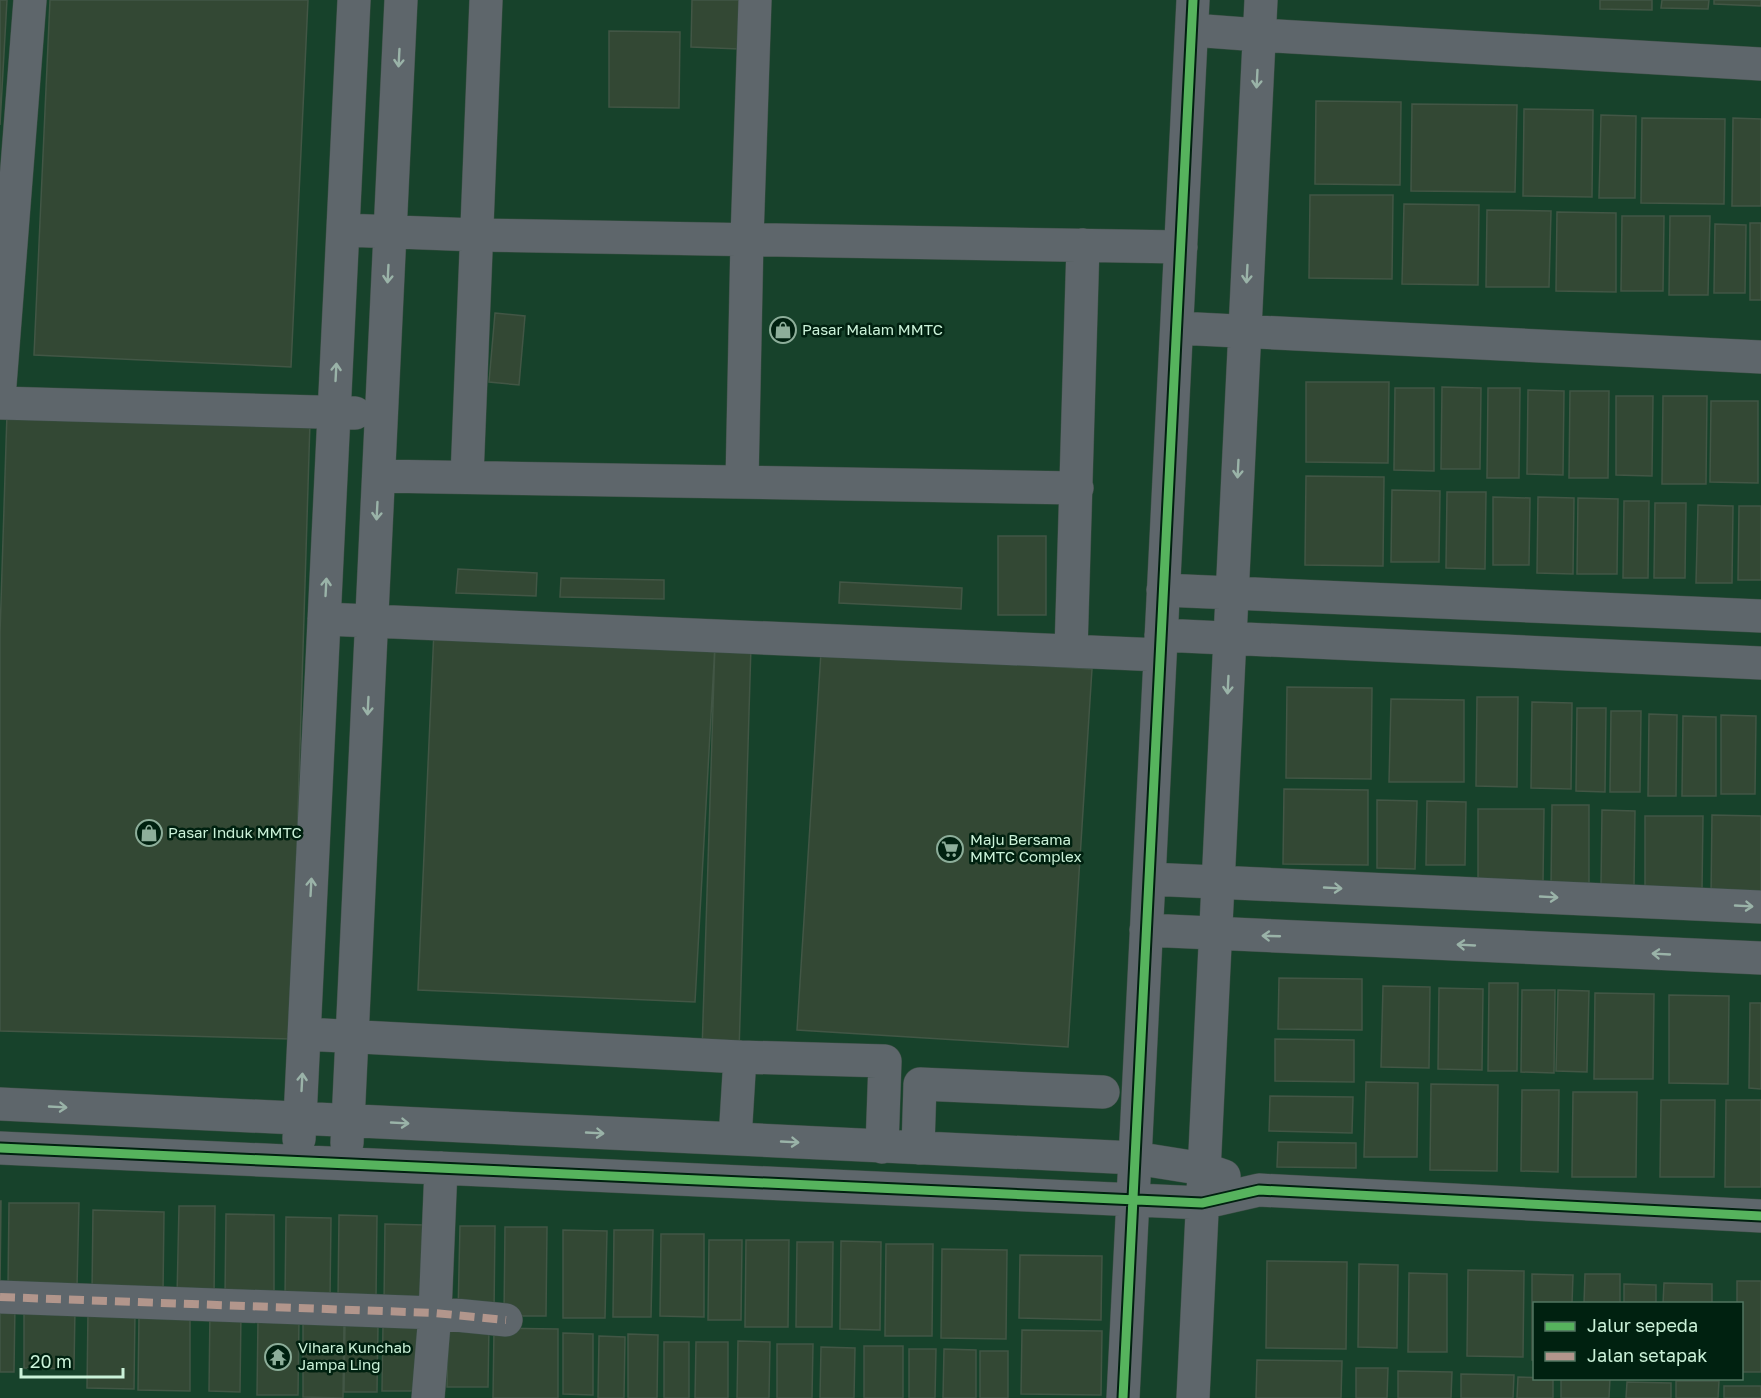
<svg xmlns="http://www.w3.org/2000/svg" width="1761" height="1398" font-family="'Golos Text',sans-serif">
<style>
.built{fill:#17422b;fill-rule:evenodd}
.building{fill:#334834;stroke:#425645;stroke-width:1.5}
.lines{fill:none;stroke-linecap:round;stroke-linejoin:round}
.minor-casing{stroke:#394e43;stroke-width:34}
.minor{stroke:#5e666b;stroke-width:33}
.quiet{stroke:#b2968c;stroke-width:8;stroke-dasharray:15 8;stroke-linecap:butt}
.cycleway-casing{stroke:#002110;stroke-width:13}
.cycleway{stroke:#56b35d;stroke-width:9}
.oneway{stroke:#9ab3a8}
.labels{text-anchor:middle;stroke-width:5;stroke-linejoin:round;paint-order:stroke}
.poi-label{font-size:15px;fill:#cbf2d9;stroke:#002110;text-anchor:start}
</style>
<rect width="100%" height="100%" fill="#1b3126"/>
<path class="built" d="M0,0H1761V1398H0ZM1534,1304H1742V1378H1534Z"/>
<path class="building" d="M0,0H7L0,125Z
M50,0H308L291,367L34,355Z
M692,0H740L739,49L691,47Z
M1600,0H1652V10L1600,9Z
M1662,0H1709L1708,9L1661,8Z
M1714,0H1761V6L1714,4Z
M609,31L680,32L679,108L609,107Z
M1316,101L1401,102L1400,185L1315,184Z
M1412,104L1517,105L1515,192L1411,191Z
M1524,109L1593,110L1592,197L1523,196Z
M1601,115L1636,116L1635,198H1599Z
M1642,118L1725,119L1724,204L1641,203Z
M1733,118L1761,119V206H1732Z
M1310,195H1393L1392,279L1309,278Z
M1404,204L1479,205L1478,285L1402,284Z
M1487,210L1551,211L1549,287H1486Z
M1557,212L1616,213V292L1556,291Z
M1622,216H1664L1663,291H1621Z
M1670,216H1710L1708,295H1669Z
M1750,223H1761V300H1750Z
M1715,224L1746,225L1745,293H1714Z
M495,313L525,316L519,385L489,382Z
M1306,382H1389L1388,463L1306,462Z
M1442,387L1481,388L1480,469H1441Z
M1395,388H1434V471L1394,470Z
M1488,388H1520L1519,478H1487Z
M1528,390L1564,391L1563,475L1527,474Z
M1570,391H1609L1608,478H1569Z
M1616,396H1653L1652,476L1616,475Z
M1663,396H1707L1706,484H1662Z
M1711,401H1758V483L1710,482Z
M7,413L310,422L291,1039L0,1031V634Z
M1306,476L1384,477L1383,566L1305,565Z
M1392,490L1440,491L1439,562H1391Z
M1447,492H1486L1485,569L1446,568Z
M1493,497L1530,498L1529,565H1493Z
M1538,497L1574,498L1573,574L1537,573Z
M1578,498L1618,499L1617,574H1577Z
M1624,501H1649L1648,578H1623Z
M1655,503H1686L1685,578H1654Z
M1698,505L1733,506L1732,583H1696Z
M1739,506H1761V580H1738Z
M998,536H1046V615H998Z
M458,569L537,573L536,596L456,593Z
M561,578L664,580V599L560,597Z
M840,582L962,588L961,609L839,603Z
M434,630L715,644L695,1002L418,990Z
M715,644L751,645L739,1052L702,1051Z
M821,652L1092,669L1068,1047L797,1030Z
M1287,687L1372,688L1371,779L1286,778Z
M1477,697H1518L1517,787L1476,786Z
M1391,699L1464,700V782H1389Z
M1532,702L1572,703L1571,789L1531,788Z
M1577,708H1606L1605,792L1576,791Z
M1611,711H1641L1640,792H1610Z
M1649,714L1677,715L1676,796H1648Z
M1721,715L1756,716L1755,794H1721Z
M1683,716L1716,717V796H1682Z
M1284,789L1368,790V865L1283,864Z
M1377,800L1417,801L1415,869L1377,868Z
M1427,801L1466,802L1465,865H1426Z
M1552,805H1589V887L1551,886Z
M1478,809H1544L1543,882L1478,881Z
M1602,810L1635,811L1634,886H1601Z
M1712,815L1761,816V897L1711,896Z
M1645,816H1703L1702,892L1645,891Z
M1279,978L1362,979V1030L1278,1029Z
M1489,983H1518L1517,1071H1488Z
M1383,986L1430,987L1429,1068L1381,1067Z
M1439,988L1483,989L1482,1070L1438,1069Z
M1522,990H1555L1554,1073L1521,1072Z
M1558,990L1589,991L1587,1072L1556,1071Z
M1595,993L1654,994L1653,1079H1594Z
M1669,995L1729,996L1728,1084L1669,1083Z
M1750,1003H1761V1089L1749,1088Z
M1275,1039L1354,1040V1082L1275,1081Z
M1366,1082L1418,1083L1417,1157H1364Z
M1431,1084L1498,1085L1497,1171L1430,1170Z
M1522,1090H1559L1558,1172L1521,1171Z
M1573,1092H1637L1636,1177H1572Z
M1270,1096L1353,1097L1352,1133L1269,1131Z
M1661,1100H1715L1714,1177H1660Z
M1726,1100H1761V1187H1725Z
M1278,1142L1356,1143V1168L1277,1167Z
M0,1201H1L0,1288Z
M9,1203H79L77,1287L8,1286Z
M179,1206H215L214,1297H177Z
M93,1210L164,1212L163,1294L92,1293Z
M226,1214L274,1215V1297L225,1296Z
M339,1215L377,1216L376,1299L338,1298Z
M286,1217L331,1218L330,1299H285Z
M385,1224L425,1225L424,1304H384Z
M460,1226H495L494,1313H458Z
M505,1227H547L546,1316H504Z
M563,1230L607,1231L605,1318H563Z
M614,1230H653L651,1317H613Z
M661,1234H704V1317L660,1316Z
M709,1240H742L741,1320H708Z
M746,1240H789L788,1327H745Z
M841,1241L881,1242L880,1330L840,1329Z
M797,1242H833L832,1327H796Z
M886,1244H933L932,1336H885Z
M942,1249L1007,1250L1006,1339L941,1338Z
M1020,1255L1102,1256L1101,1320L1019,1318Z
M1267,1261L1347,1262L1346,1349L1266,1348Z
M1359,1264L1398,1265L1397,1348L1358,1347Z
M1468,1270L1524,1271L1523,1357L1467,1356Z
M1409,1273L1447,1274V1352H1408Z
M1532,1274L1573,1275L1572,1304H1534V1360H1532Z
M1585,1274H1620V1304H1584Z
M1737,1281H1761V1372H1742V1304H1737Z
M1664,1283L1712,1284V1304H1663Z
M1624,1284L1656,1285V1304H1624Z
M0,1303L15,1304L14,1372H0Z
M24,1308H75L74,1369L24,1368Z
M210,1310L241,1311L240,1392L209,1391Z
M88,1312H135L134,1389L87,1388Z
M139,1315L190,1316V1391L138,1390Z
M258,1319H299L298,1395H257Z
M303,1320H344L343,1398L303,1397Z
M345,1324L378,1325L377,1392H344Z
M448,1324L489,1325L488,1387H447Z
M383,1325H422L421,1391H382Z
M494,1328L558,1329V1398H493Z
M1022,1330L1102,1331L1101,1395L1021,1394Z
M563,1333L593,1334V1395L563,1394Z
M628,1334L658,1335L657,1398H628Z
M599,1336L625,1337L624,1398H598Z
M738,1341L770,1342L769,1398H737Z
M664,1342H689V1398H664Z
M696,1342H728V1398H695Z
M777,1344H813L812,1398H777Z
M864,1346H903V1398H864Z
M821,1347L855,1348L854,1398H820Z
M909,1349H936L935,1398H909Z
M944,1349L976,1350V1398H943Z
M980,1351H1008V1398H980Z
M1257,1360L1342,1361L1341,1398H1256Z
M1356,1368H1388L1387,1398H1356Z
M1398,1371L1452,1372L1451,1398H1398Z
M1461,1374L1514,1375L1513,1398H1461Z
M1518,1377L1553,1378V1398H1517Z
M1561,1378H1610L1609,1398H1561Z
M1676,1381H1719L1718,1398H1676Z
M1627,1382L1671,1383V1398H1626Z
M1724,1386H1761V1398H1724Z"/>
<g class="lines">
<defs>
<path id="minor" d="M1192,30L1259,35L1761,64
M343,230L477,235L1181,247
M1177,328L1761,357
M0,385L30,0
M0,403L355,413
M379,476L1077,488
M467,477L486,0
M742,482L747,239L755,0
M1163,590L1761,616
M324,619L1160,655
M1161,635L1761,663
M1071,651L1083,245
M1149,879L1761,907
M1146,930L1761,958
M304,1034L740,1057L885,1061L882,1147
M0,1104L1135,1158L1204,1169L1224,1176
M299,1139L354,0
M735,1139L740,1057
M347,1143L401,0
M0,1148L1202,1203L1259,1190L1761,1216
M918,1148L920,1084L1103,1092
M0,1297L435,1313L506,1320
M428,1398L435,1313L441,1168
M1123,1398L1193,0
M1193,1398L1261,0"/>
</defs>
<use href="#minor" class="minor-casing"/>
<use href="#minor" class="minor"/>
<path class="quiet" d="M0,1297L435,1313L506,1320"/>
<defs>
<path id="cycleway" d="M0,1148L1202,1203L1259,1190L1761,1216
M1123,1398L1193,0"/>
</defs>
<use href="#cycleway" class="cycleway-casing"/>
<use href="#cycleway" class="cycleway"/>
</g>
<defs><path id="oneway-shaft" d="M-6 0H5M1.5-3L5.5 0L1.5 3" fill="none" stroke-width="1.6" stroke-linecap="round" stroke-linejoin="round" transform="scale(1.5)"/></defs>
<g class="oneway">
<use href="#oneway-shaft" transform="translate(399 58) rotate(93)"/>
<use href="#oneway-shaft" transform="translate(1257 79) rotate(93)"/>
<use href="#oneway-shaft" transform="translate(388 274) rotate(93)"/>
<use href="#oneway-shaft" transform="translate(1247 274) rotate(93)"/>
<use href="#oneway-shaft" transform="translate(336 372) rotate(-87)"/>
<use href="#oneway-shaft" transform="translate(1238 469) rotate(93)"/>
<use href="#oneway-shaft" transform="translate(377 511) rotate(93)"/>
<use href="#oneway-shaft" transform="translate(326 587) rotate(-87)"/>
<use href="#oneway-shaft" transform="translate(1228 685) rotate(93)"/>
<use href="#oneway-shaft" transform="translate(368 706) rotate(93)"/>
<use href="#oneway-shaft" transform="translate(311 887) rotate(-87)"/>
<use href="#oneway-shaft" transform="translate(1333 888) rotate(3)"/>
<use href="#oneway-shaft" transform="translate(1549 897) rotate(3)"/>
<use href="#oneway-shaft" transform="translate(1744 906) rotate(3)"/>
<use href="#oneway-shaft" transform="translate(1271 936) rotate(-178)"/>
<use href="#oneway-shaft" transform="translate(1466 945) rotate(-177)"/>
<use href="#oneway-shaft" transform="translate(1661 954) rotate(-177)"/>
<use href="#oneway-shaft" transform="translate(302 1082) rotate(-87)"/>
<use href="#oneway-shaft" transform="translate(58 1107) rotate(3)"/>
<use href="#oneway-shaft" transform="translate(400 1123) rotate(3)"/>
<use href="#oneway-shaft" transform="translate(595 1133) rotate(3)"/>
<use href="#oneway-shaft" transform="translate(790 1142) rotate(3)"/>
</g>
<defs>
<symbol id="shop-ring" viewBox="-11 -11 22 22"><circle r="9.5" fill="#002110" stroke="#8dae9a" stroke-width="1.5"/><path d="M-5-2.5h2.3a2.7 3.5 0 0 1 5.4 0H5L5.5 6h-11ZM-1.5-2.5h3a1.5 2.3 0 0 0-3 0Z" fill="#8dae9a"/></symbol>
<symbol id="supermarket-ring" viewBox="-11 -11 22 22"><circle r="9.5" fill="#002110" stroke="#8dae9a" stroke-width="1.5"/><path d="M-6-5.5h2.5l.6 2H6L4.5 2H-2.5L-4.4-4H-6ZM-1.5 3.2a1.3 1.3 0 1 0 .1 0ZM3 3.2a1.3 1.3 0 1 0 .1 0Z" fill="#8dae9a"/></symbol>
<symbol id="temple-ring" viewBox="-11 -11 22 22"><circle r="9.5" fill="#002110" stroke="#8dae9a" stroke-width="1.5"/><path d="M0-6L5-2H3V0L6.5 2.5H4V6H1.5V3h-3V6H-4V2.5H-6.5L-3 0V-2H-5Z" fill="#8dae9a"/></symbol>
</defs>
<g fill-rule="evenodd">
<use href="#shop-ring" x="768" y="315" width="30" height="30"/>
<use href="#shop-ring" x="134" y="818" width="30" height="30"/>
<use href="#supermarket-ring" x="935" y="834" width="30" height="30"/>
<use href="#temple-ring" x="263" y="1342" width="30" height="30"/>
</g>
<g class="labels">
<g class="poi-label">
<text x="802" y="335">Pasar Malam MMTC</text>
<text x="168" y="838">Pasar Induk MMTC</text>
<text x="970" y="845">Maju Bersama<tspan x="970" dy="17">MMTC Complex</tspan></text>
<text x="298" y="1353">Vihara Kunchab<tspan x="298" dy="17">Jampa Ling</tspan></text>
</g>
</g>
<rect x="1533" y="1302" width="210" height="78" fill="#002110" stroke="#517560" stroke-width="1.5"/>
<rect x="1545" y="1322" width="30" height="9" fill="#56b35d" stroke="#517560" stroke-width="1.5"/>
<text x="1587" y="1332" font-size="18" fill="#cbf2d9">Jalur sepeda</text>
<rect x="1545" y="1352" width="30" height="9" fill="#b2968c" stroke="#517560" stroke-width="1.5"/>
<text x="1587" y="1362" font-size="18" fill="#cbf2d9">Jalan setapak</text>
<path d="M21 1368v9h102v-9" fill="none" stroke="#cbf2d9" stroke-width="3"/>
<text x="30" y="1368" font-size="18" fill="#cbf2d9" stroke="#002110" stroke-width="4.5" paint-order="stroke">20 m</text>
</svg>
